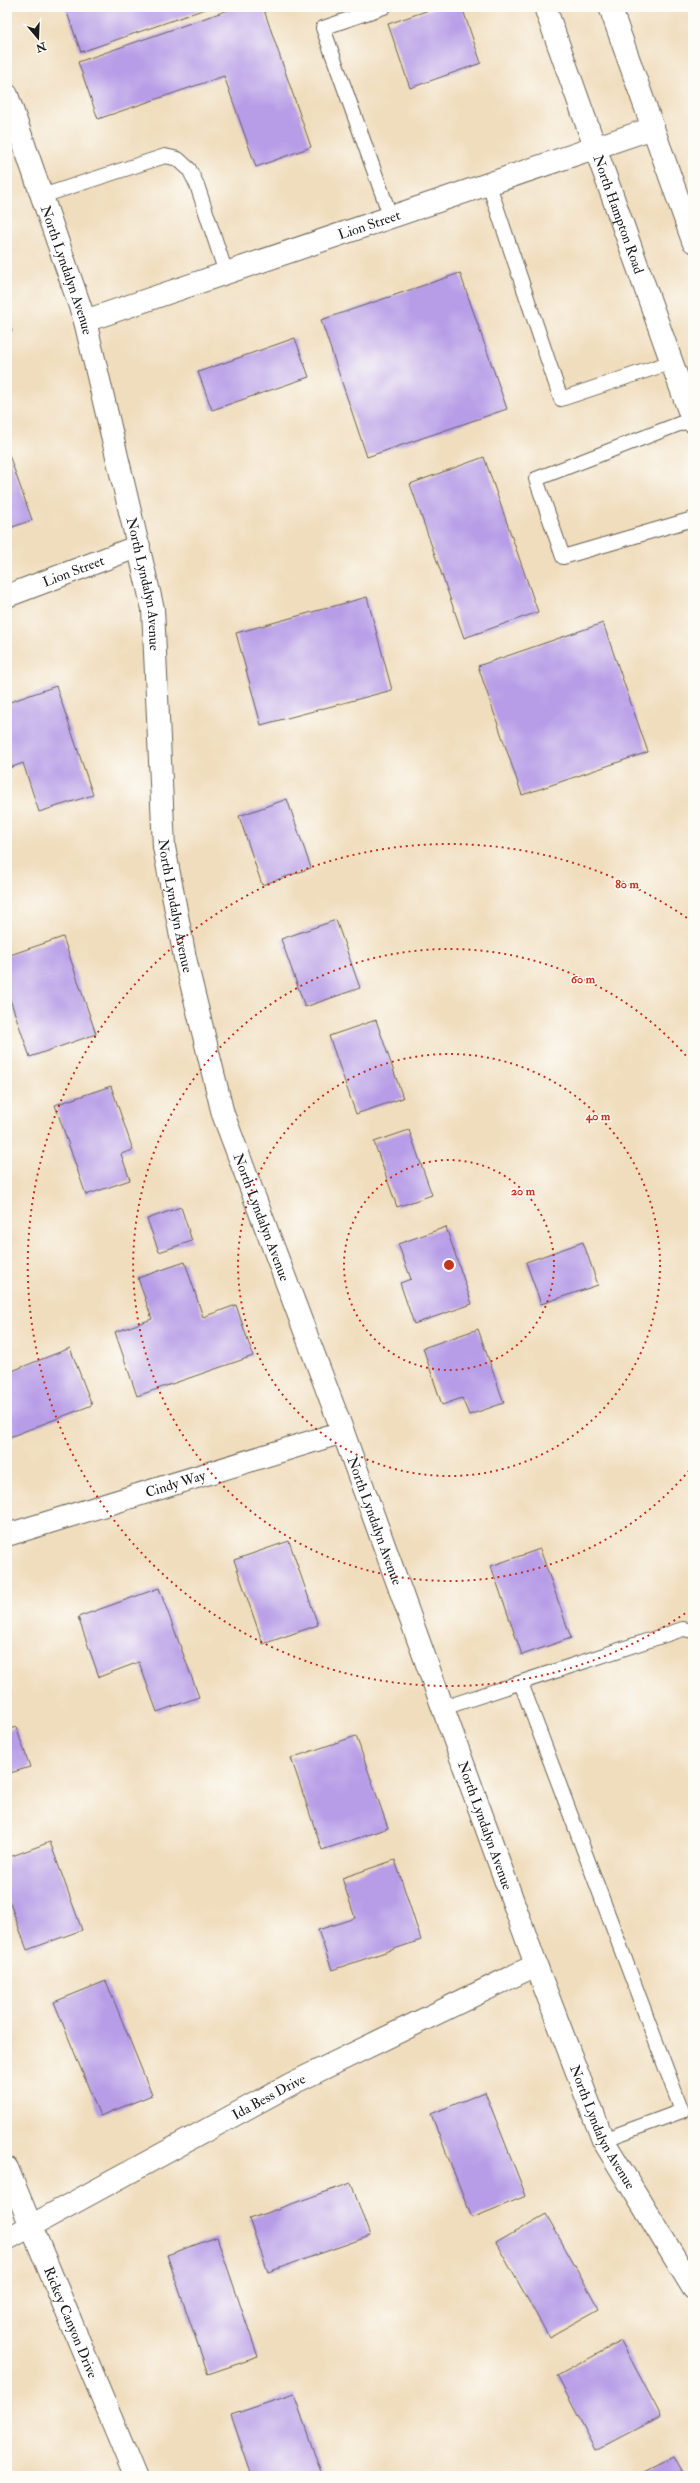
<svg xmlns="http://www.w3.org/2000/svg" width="700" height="2483" font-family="'IM FELL Double Pica',serif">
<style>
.building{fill:#b79de7}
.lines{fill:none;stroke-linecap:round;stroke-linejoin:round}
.lane-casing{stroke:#666054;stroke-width:16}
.street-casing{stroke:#666054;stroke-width:24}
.secondary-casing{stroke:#666054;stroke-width:24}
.lane{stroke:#fff;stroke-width:14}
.street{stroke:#fff;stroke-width:22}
.secondary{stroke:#fff;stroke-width:22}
.ring{fill:none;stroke:#c8321e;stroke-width:2;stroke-dasharray:2 4}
.labels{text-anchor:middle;stroke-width:3;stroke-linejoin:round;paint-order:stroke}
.street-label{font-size:14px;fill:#1c1c1c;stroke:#fdfcf7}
.centre{fill:#c8321e;stroke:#fdfcf7;stroke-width:2}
.ring-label{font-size:12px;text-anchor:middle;font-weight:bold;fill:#c8321e;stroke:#fdfcf7;stroke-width:3;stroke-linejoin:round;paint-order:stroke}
</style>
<rect width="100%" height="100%" fill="#fdfcf7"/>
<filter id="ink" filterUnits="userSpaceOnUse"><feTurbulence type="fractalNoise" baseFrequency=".025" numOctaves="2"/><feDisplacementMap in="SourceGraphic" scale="8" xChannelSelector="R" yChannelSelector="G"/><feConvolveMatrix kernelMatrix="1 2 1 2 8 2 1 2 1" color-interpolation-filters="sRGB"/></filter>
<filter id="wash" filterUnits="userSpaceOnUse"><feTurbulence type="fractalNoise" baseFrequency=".012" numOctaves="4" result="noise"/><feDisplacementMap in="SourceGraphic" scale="16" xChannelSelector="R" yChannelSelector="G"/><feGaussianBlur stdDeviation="0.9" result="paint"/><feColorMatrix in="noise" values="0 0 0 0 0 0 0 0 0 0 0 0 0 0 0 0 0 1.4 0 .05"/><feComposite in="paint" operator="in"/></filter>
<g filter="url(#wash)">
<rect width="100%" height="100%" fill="#f0ddbd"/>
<g id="blocks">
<path class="building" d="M65,7H211L81,52Z
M237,7H263L311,147L256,167L224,76L98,119L78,62Z
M438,7H462L481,63L410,88L388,24Z
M460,273L507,409L367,457L321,320Z
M7,316L12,331L7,333Z
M295,338L309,377L212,410L198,372Z
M7,449L32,520L7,529Z
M484,457L538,612L464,638L410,484Z
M367,597L392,690L261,725L236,633Z
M603,623L648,752L522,795L478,666Z
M56,686L93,795L39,812L23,763L7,769V703Z
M287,799L311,868L262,885L239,816Z
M336,920L360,988L305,1007L281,939Z
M63,937L96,1034L30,1057L7,991V956Z
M376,1020L403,1098L356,1114L329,1036Z
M111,1086L133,1150L121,1154L130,1180L86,1195L55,1105Z
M409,1130L432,1195L397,1207L374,1142Z
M181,1207L192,1241L159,1252L147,1219Z
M446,1227L472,1304L414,1324L400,1283L411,1279L398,1244Z
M583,1242L598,1285L541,1304L526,1262Z
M185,1262L203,1317L236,1305L253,1356L137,1396L115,1332L152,1319L138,1278Z
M478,1329L504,1403L469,1415L462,1398L442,1405L423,1348Z
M70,1348L92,1405L7,1438V1373Z
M289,1541L318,1625L263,1644L234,1560Z
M540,1549L571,1638L522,1655L491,1566Z
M159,1588L199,1697L157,1712L139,1662L99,1677L78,1617Z
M16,1727L30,1767L7,1774V1730Z
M356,1736L388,1828L322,1850L291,1758Z
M50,1842L82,1930L27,1950L7,1895V1858Z
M395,1860L421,1940L332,1970L318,1930L355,1918L342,1878Z
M106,1981L152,2095L100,2116L54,2002Z
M485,2092L526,2196L472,2218L431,2114Z
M351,2183L370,2236L268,2272L249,2219Z
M546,2214L599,2309L549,2337L496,2243Z
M217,2237L258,2357L208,2374L167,2255Z
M621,2341L661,2416L596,2450L557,2376Z
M294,2394L322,2476H252L231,2415Z
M674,2456L685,2476H635Z"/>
</g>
</g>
<g filter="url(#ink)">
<use href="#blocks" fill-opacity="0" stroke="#666054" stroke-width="1"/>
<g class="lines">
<defs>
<path id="lane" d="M384,7L323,28L391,218
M489,185L561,399L672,362
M42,196L165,156L178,159L189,169L197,185L226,273
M692,419L536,479L563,557L693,519
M521,1683L682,2111L603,2140
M443,1708L683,1629L693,1631"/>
<g id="street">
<path id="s1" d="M7,95L85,321L153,609L164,847L185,958L223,1114L343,1432L536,1965L603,2140L693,2288"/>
<path id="s2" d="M85,321L653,128"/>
<path id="s3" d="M7,596L139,546"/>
<path id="s4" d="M7,1535L343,1432"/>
<path id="s5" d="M7,2168L135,2476"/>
<path id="s6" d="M7,2239L291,2084L536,1965"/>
</g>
<g id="secondary">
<path id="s7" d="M545,7L693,422"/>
<path d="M610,7L693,241"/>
</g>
</defs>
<use href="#lane" class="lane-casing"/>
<use href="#street" class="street-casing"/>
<use href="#secondary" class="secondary-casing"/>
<use href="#lane" class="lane"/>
<use href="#street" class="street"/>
<use href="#secondary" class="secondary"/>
</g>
</g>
<g class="ring">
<circle cx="449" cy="1265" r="105"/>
<circle cx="449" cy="1265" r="211"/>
<path d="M693 1466A316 316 0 1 1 693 1064"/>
<path d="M690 1610A421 421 0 1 1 690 920"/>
</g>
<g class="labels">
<g class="street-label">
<text dy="5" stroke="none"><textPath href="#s7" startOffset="220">North Hampton Road</textPath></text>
<text dy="5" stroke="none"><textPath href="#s2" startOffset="300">Lion Street</textPath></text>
<text dy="5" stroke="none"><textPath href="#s1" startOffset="185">North Lyndalyn Avenue</textPath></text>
<text dy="5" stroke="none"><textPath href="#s3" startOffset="71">Lion Street</textPath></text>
<text dy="5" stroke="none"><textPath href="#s1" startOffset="509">North Lyndalyn Avenue</textPath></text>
<text dy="5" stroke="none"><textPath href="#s1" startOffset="833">North Lyndalyn Avenue</textPath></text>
<text dy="5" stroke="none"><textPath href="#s1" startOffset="1157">North Lyndalyn Avenue</textPath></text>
<text dy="5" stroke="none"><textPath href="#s4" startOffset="176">Cindy Way</textPath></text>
<text dy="5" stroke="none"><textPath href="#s1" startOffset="1481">North Lyndalyn Avenue</textPath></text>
<text dy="5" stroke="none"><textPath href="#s1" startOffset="1805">North Lyndalyn Avenue</textPath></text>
<text dy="5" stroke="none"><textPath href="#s6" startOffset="298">Ida Bess Drive</textPath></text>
<text dy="5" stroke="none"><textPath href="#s1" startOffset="2129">North Lyndalyn Avenue</textPath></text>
<text dy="5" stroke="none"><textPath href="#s5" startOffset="167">Rickey Canyon Drive</textPath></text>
</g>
</g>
<circle cx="449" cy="1265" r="6" class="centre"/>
<g class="ring-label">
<text x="627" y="888">80 m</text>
<text x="583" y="983">60 m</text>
<text x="598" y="1120">40 m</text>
<text x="523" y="1195">20 m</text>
</g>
<rect width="700" height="2483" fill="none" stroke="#fdfcf7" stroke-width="24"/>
<g transform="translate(38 38) rotate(161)" stroke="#fdfcf7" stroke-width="3" paint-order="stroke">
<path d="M0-3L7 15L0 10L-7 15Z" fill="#1c1c1c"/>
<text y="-6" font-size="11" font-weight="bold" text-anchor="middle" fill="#1c1c1c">N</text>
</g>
</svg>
